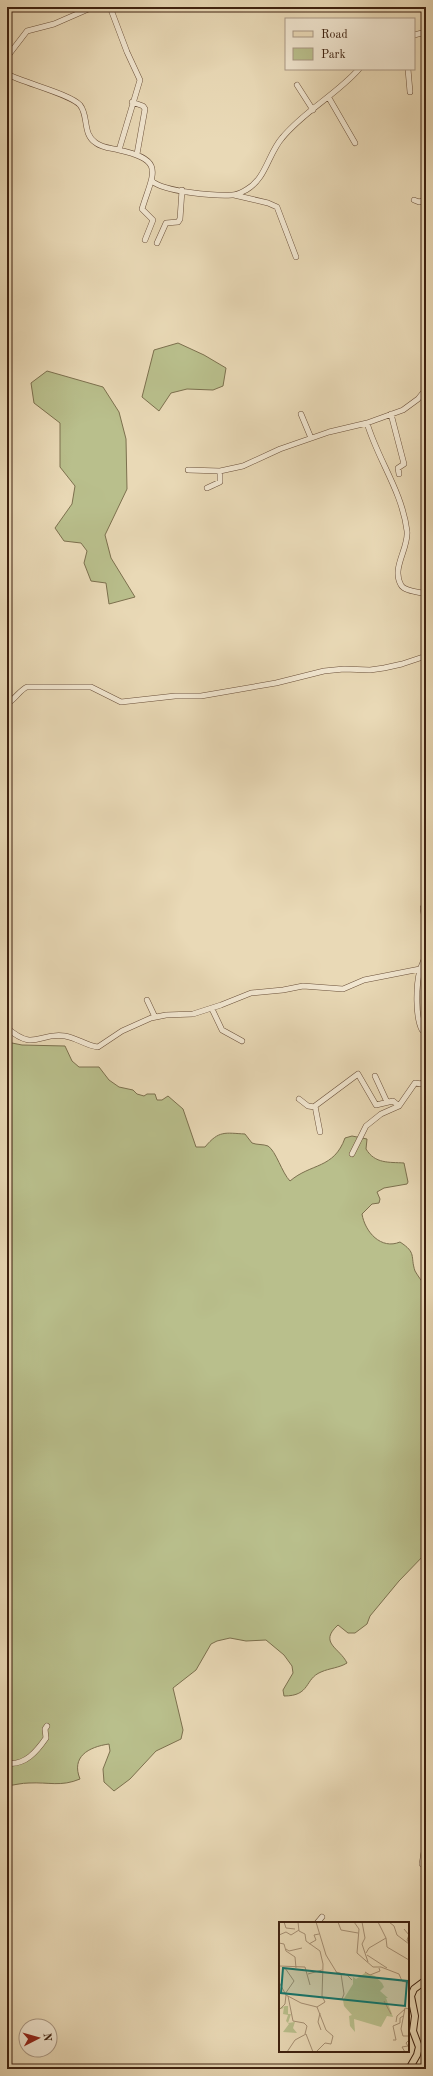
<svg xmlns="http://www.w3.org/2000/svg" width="433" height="2076" font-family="'Old Standard TT',serif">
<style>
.green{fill:#b9bf8c;stroke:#7c704e}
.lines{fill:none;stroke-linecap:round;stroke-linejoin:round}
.minor-casing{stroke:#694f39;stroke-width:6}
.major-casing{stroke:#3e210f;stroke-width:8}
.minor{stroke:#f1e6d0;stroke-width:5}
.major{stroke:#e9d9b6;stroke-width:6}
.inset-road{fill:none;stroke:#a58f73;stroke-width:1}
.view{fill:#0f766e;fill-opacity:0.15;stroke:#0f766e;stroke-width:2}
.inset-edge{fill:none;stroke:#3e210f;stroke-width:2}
</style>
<rect width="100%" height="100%" fill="#e9d9b6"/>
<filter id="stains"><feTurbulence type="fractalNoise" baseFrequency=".005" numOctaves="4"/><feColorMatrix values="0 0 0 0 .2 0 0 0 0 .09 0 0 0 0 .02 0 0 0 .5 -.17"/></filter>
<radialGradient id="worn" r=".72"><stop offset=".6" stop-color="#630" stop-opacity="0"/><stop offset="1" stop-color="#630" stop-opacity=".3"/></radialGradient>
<path class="green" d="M178,343L204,355L226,368L223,386L213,390L187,389L171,393L159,411L142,397L154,350Z
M47,371L103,387L119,412L126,439L127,489L105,535L111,558L135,597L109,604L106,583L91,581L84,563L87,551L81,543L64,541L55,528L72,504L75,486L60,467V423L34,403L31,383Z
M7,1042L22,1045L65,1046L72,1061L79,1067H99L109,1080L119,1087L133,1090L137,1094L144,1096L147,1094H155L157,1100H162L168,1096L183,1109L196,1147H205C219,1130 225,1133 245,1134L252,1143C257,1145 263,1144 268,1146C276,1151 282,1173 290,1181C311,1163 334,1169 345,1138L352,1136L367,1139L366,1149C375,1164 389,1162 404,1163L408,1182L407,1184L384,1188L377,1192L380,1199L379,1203L372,1204L362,1214C365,1232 381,1250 400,1242C417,1253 410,1256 415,1271C418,1276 422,1282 426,1286V1553L399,1581L370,1616L367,1624L355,1633H348L338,1625C318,1643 340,1648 347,1663C339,1668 330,1668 321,1672C304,1679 311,1696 284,1696L283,1690L293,1673L292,1666L284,1655L266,1640L246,1641L230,1638L217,1641L211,1644L196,1670L173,1688L183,1730L181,1739L156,1751L130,1779L114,1791L104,1782L103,1769L110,1751L109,1744C88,1747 71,1757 80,1779C61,1787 49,1782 29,1783C22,1783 14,1785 7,1786Z"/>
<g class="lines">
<defs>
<path id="minor" d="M110,7L127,52L140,80L119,150
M414,35L426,32
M7,57L27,31L54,24L93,7
M408,69L410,92
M7,74C24,83 70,94 80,105C89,116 82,134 96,143C103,148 111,148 119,150C166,160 153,173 142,209L153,220L145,240
M297,85L313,110
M329,98L355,143
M132,102L143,106L145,109L137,154
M152,181C164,192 216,196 232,195C237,195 242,192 246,190C266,179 268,154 282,138C304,111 336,95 359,69
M234,195L268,203L277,207L296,257
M414,200L419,202L426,200
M157,243L166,223L178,222L180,219L182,190
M301,414L311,438
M391,414L404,464L398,468L399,474
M367,423C378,460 402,491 407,531C409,548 391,568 401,585C404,591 419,592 426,594
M188,470L220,471L243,466L280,449L329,432L367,423L403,410L418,399L426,389
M207,488L220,482V471
M7,704C14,700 21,689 27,687H91L121,702L175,696H201L276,683L324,671L344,669L370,670L384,668L402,664L426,656
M426,901L423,908L426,927
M426,952C425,959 422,964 420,970C416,985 415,1016 422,1030L426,1031
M147,1000L155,1017
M212,1009L222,1030L242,1041
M7,1028C35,1052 38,1032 65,1036C77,1038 87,1046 98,1047L122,1031L151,1018L166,1015L193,1014L221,1005L251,993L283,990L303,986L343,989L364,980L420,969
M375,1076L387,1102
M299,1099L308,1106L315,1107
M320,1132L315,1106L358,1074L376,1105L393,1101L399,1106
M352,1154L366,1126L381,1114L399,1106L415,1083L422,1084L426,1078
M7,1763C25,1766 37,1751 46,1738L45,1729L47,1726
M422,1864L426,1840
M317,1923L322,1917"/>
<path id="major" d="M409,2069L417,2055L419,2047L413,2031L415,2016L411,1996L414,1989L426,1980"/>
</defs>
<use href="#minor" class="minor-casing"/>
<use href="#major" class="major-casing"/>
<use href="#minor" class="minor"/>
<use href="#major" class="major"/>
</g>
<g transform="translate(279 1922)">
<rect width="130" height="130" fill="#e9d9b6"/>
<path d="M86,51L96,54L103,61L105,65L101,69L109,76H107L114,95L108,94L102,105L75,97L76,110L71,104L70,94L73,93L65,84L64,78L74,62V55L77,57ZM6,84H9V92H12L9,101L16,100L14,106L18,111L4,110L10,102L7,99L9,93L4,92L5,85L3,87L1,86Z" fill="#b9bf8c"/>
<path class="inset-road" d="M5,0L7,6L16,7M19,0L20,9L26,12L27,19L41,29M37,0L47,33L58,51L66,52M59,0L62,8L79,11M75,0L80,7L78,31L94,45H102L120,52L123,59L130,61M83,0L86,16L83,22L89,40M110,0L115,4L118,13L130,22M125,7L130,13L128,18L130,21M0,13L7,10L12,13L20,8M107,16L108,25L130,38M0,21L5,22L7,29L16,35L17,46M30,22L37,18L35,13L40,12M7,27L10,29L23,26M87,31L90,26L107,16L99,0M88,33L108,46M0,44L26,45L31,63M57,50L68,53L73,58M86,50L91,53L101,49L100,46M29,52L43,48M0,60L7,73L22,81L38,85L47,108L54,114L52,122L46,121L37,130M6,72L15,59L6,46M9,74L14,99L25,101L28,104L26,112M59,77H63L65,72L62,52M105,79L112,92M38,85L46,80L43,74L44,42L41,29M130,87L126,86L122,107L124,114H130M0,88L6,82L7,73M41,91L39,100L42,108M117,100L118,94L126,87M114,118H117L114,104L121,101V96L124,94M8,130L16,118L27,112L34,130M126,130L123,125L129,124L127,121L130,118"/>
<path class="view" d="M4,46L128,59L126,84L2,71Z"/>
<rect width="130" height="130" class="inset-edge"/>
</g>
<rect width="433" height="2076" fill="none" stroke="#e9d9b6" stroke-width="24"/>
<rect x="8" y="8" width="417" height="2060" fill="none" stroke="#3e210f" stroke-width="2"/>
<rect x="12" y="12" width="409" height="2052" fill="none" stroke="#3e210f"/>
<rect x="285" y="18" width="130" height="52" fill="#f1e6d0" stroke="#a99783"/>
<rect x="293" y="31" width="20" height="6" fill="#e9d9b6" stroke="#a99783"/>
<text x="321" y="38" font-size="12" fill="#3e210f">Road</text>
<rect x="293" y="48" width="20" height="12" fill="#b9bf8c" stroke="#a99783"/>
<text x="321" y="58" font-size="12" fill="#3e210f">Park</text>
<g transform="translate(38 2038) rotate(84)"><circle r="19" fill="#f1e6d0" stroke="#a99783"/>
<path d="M0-3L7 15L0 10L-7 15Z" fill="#8f2418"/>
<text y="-6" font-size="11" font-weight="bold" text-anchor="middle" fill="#3e210f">N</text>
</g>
<rect width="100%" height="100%" filter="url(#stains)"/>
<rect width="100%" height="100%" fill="url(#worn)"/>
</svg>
